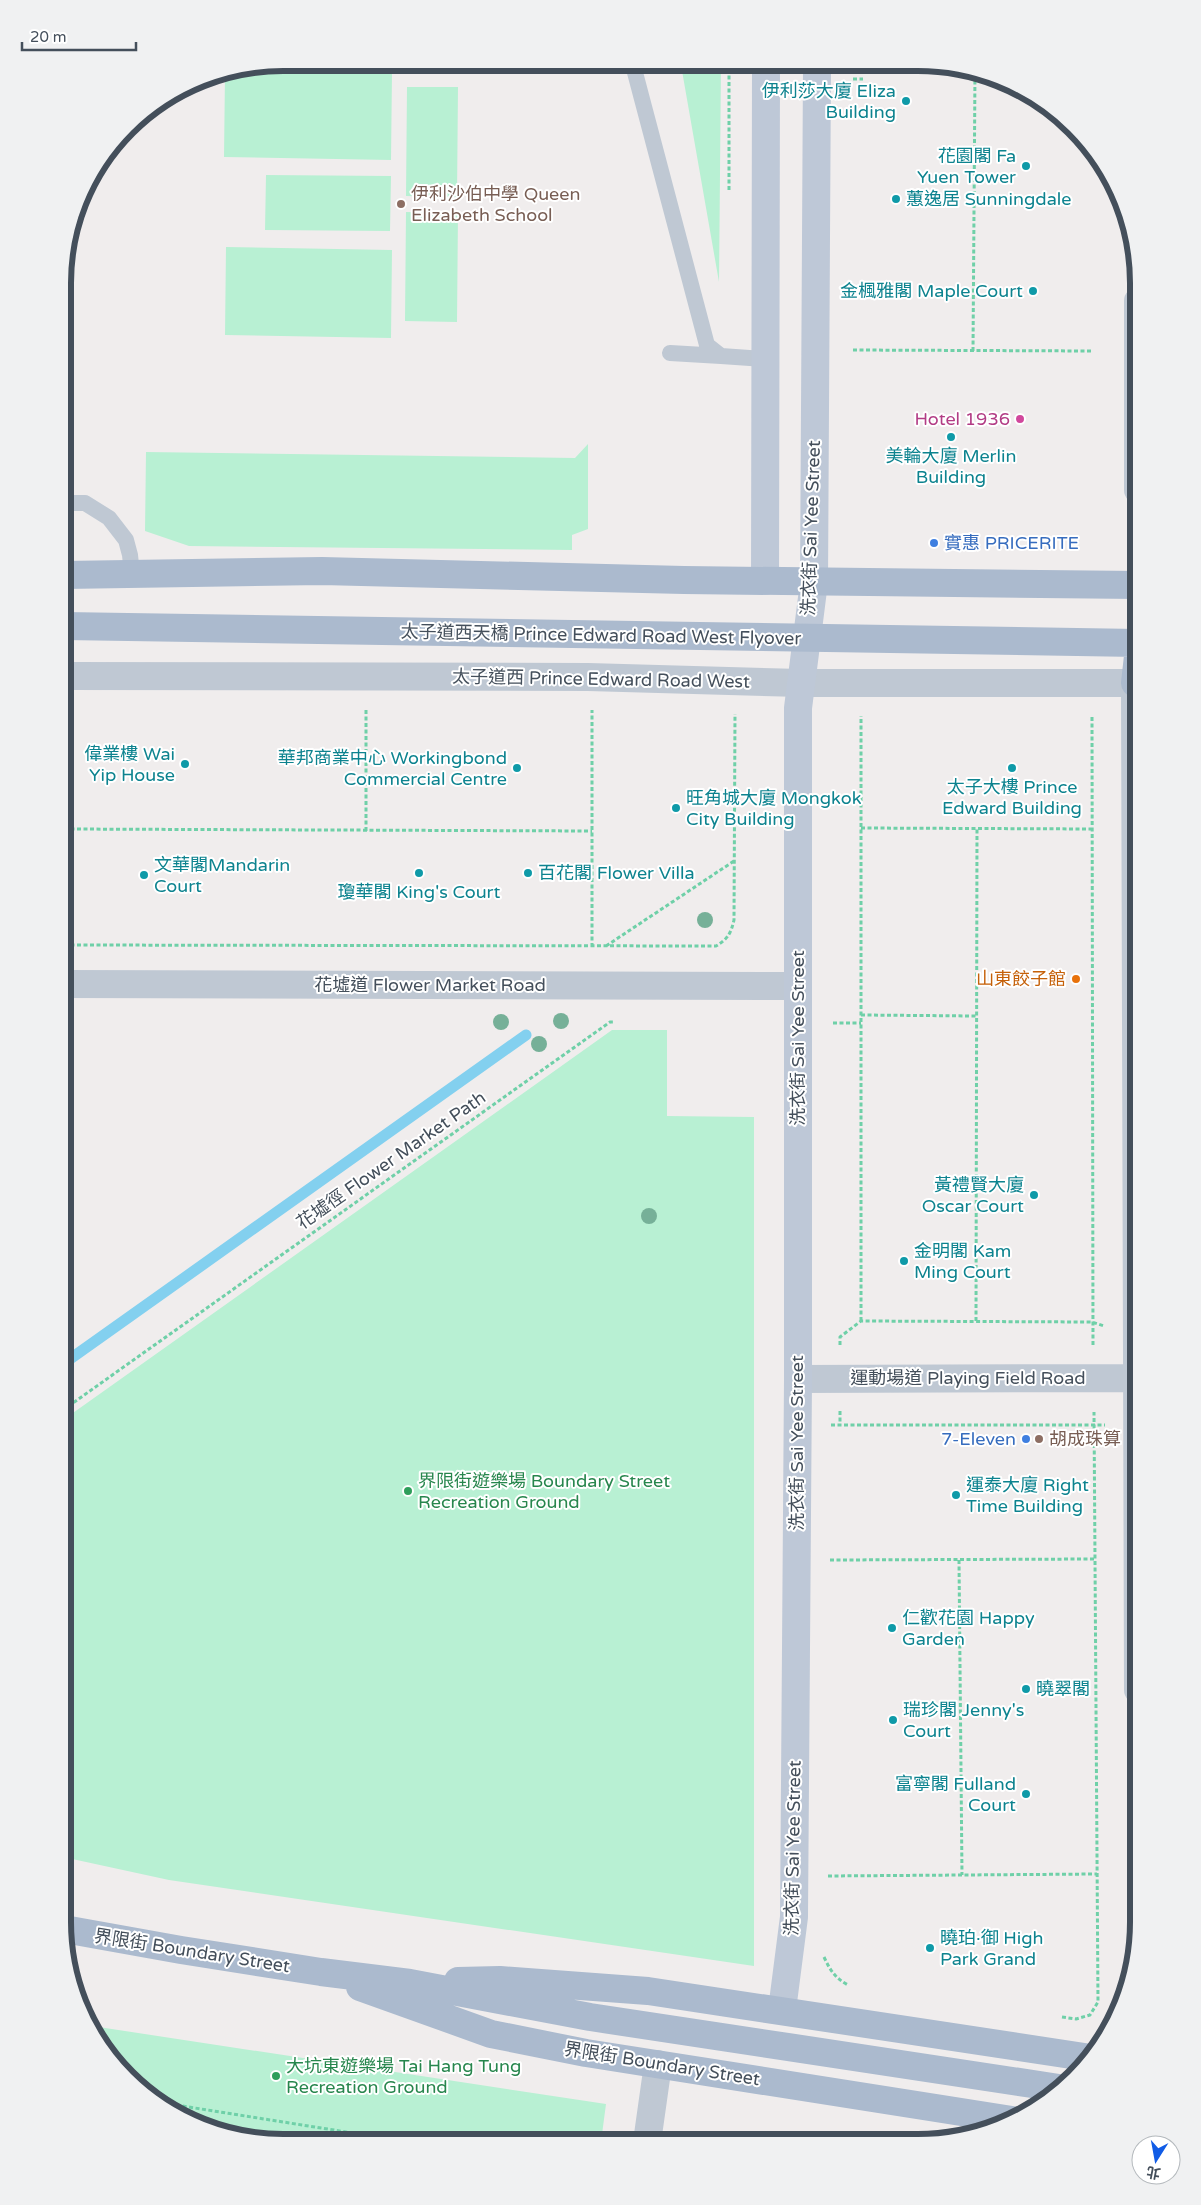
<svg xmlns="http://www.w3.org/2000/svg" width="1201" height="2205" font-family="'Varela Round','Noto Sans TC',sans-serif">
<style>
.green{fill:#b8f0d3}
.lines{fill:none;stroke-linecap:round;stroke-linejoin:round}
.stream{stroke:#83d0ef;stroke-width:11}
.path{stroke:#6fd0a8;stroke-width:3;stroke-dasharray:4 2.5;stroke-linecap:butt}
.lane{stroke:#bfc8d3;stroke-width:16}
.street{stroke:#bfc8d3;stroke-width:28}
.secondary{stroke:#bec8d7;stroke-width:28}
.primary{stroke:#abbace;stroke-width:28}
.tree{fill:#76b098}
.culture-dot{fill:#0f9aa8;stroke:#fff;stroke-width:2}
.education-dot{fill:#8d6e63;stroke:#fff;stroke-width:2}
.hotel-dot{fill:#d1479c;stroke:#fff;stroke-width:2}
.shop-dot{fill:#3f7fe0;stroke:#fff;stroke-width:2}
.food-dot{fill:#e8710a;stroke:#fff;stroke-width:2}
.leisure-dot{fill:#2e9e5b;stroke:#fff;stroke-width:2}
.labels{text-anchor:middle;stroke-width:4;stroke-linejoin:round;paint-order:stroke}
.culture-label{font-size:18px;fill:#0d838f;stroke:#fff;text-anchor:start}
.education-label{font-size:18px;fill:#785e54;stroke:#fff;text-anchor:start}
.hotel-label{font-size:18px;fill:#b23c85;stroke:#fff;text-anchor:end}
.street-label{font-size:18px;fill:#444f5b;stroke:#fff}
.shop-label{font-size:18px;fill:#366cbe;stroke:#fff;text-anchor:start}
.food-label{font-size:18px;fill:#c56008;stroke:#fff;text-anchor:end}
.leisure-label{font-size:18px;fill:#27864d;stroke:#fff;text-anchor:start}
.rim{fill:none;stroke:#444f5b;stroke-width:6}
</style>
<rect width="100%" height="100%" fill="#f0eded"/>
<path class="green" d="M681,65H721L719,282Z
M247,70L392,72L391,160L224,157L225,74Z
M407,87H458L457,197L406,196Z
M266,175L391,176L390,231L265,230Z
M406,212L458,213L457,322L405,321Z
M226,247L392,250L391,338L225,335Z
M588,444V529L572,535V550L189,546L145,531L146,452L575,458Z
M612,1030H667V1116L754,1117V1966L169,1880L63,1857V1420Z
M92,2026L606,2104L601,2142L254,2141L198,2126L149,2097L108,2056Z"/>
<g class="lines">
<path class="stream" d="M63,1364L526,1035"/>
<path class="path" d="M853,79H863
M729,190V65
M853,350L1093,351
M973,351L975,71
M1092,717L1093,1346
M861,828L1092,829
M64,829L592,831
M366,831V709
M64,945L716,946C728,939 731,933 734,920L735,714
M606,946L734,861
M592,947V710
M861,1015L976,1016
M833,1023H861
M861,1321V716
M976,1321L977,828
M840,1345V1337L861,1321L1092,1322L1104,1326
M63,1410L610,1022H614
M840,1411V1425
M831,1425H1105
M830,1560L1095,1559
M959,1560L962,1875
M828,1876L1097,1874
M824,1957C830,1970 835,1978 848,1985
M1062,2017L1076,2019L1090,2015L1098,2002L1094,1412
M157,2102L403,2141"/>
<path class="lane" d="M633,65L707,345L721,356L765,359
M670,353L721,356
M64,503H85L109,518L126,540L130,555L132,574"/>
<path class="street" d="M1138,490V301
M64,676L588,677L801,683H1138
M1135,683L1138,1690
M64,984L797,986
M798,1379L1138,1378
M647,2142L658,2064"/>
<path class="secondary" d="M765,581L766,65
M782,2010L794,1917L798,1379V708L814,582L817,66"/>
<path class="primary" d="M64,575L322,571L684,580L1138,585
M64,626L1138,643
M1135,683L1138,656
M64,1929L181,1950L321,1972L410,1983L590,2017L1059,2088
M458,1981L500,1980L648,1991L1091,2058
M360,1987L491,2034L586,2053L1012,2120"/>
</g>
<g class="tree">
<circle cx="705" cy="920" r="8"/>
<circle cx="561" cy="1021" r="8"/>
<circle cx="501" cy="1022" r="8"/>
<circle cx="539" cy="1044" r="8"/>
<circle cx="649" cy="1216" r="8"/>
</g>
<g class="culture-dot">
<circle cx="906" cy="101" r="5"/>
<circle cx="1026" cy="166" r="5"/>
<circle cx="896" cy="199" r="5"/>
<circle cx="1033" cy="291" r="5"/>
<circle cx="951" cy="437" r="5"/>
<circle cx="185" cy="764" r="5"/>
<circle cx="517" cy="768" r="5"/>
<circle cx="1012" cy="768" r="5"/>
<circle cx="676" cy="808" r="5"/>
<circle cx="419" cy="873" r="5"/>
<circle cx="528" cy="873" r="5"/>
<circle cx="144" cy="875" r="5"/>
<circle cx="1034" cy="1195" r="5"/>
<circle cx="904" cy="1261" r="5"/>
<circle cx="956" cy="1495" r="5"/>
<circle cx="892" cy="1628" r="5"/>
<circle cx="1026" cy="1689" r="5"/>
<circle cx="893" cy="1720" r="5"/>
<circle cx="1026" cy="1794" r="5"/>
<circle cx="930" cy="1948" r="5"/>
</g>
<g class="education-dot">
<circle cx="401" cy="204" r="5"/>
<circle cx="1039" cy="1439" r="5"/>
</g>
<circle class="hotel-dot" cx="1020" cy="419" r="5"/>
<g class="shop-dot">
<circle cx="934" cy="543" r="5"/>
<circle cx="1026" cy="1439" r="5"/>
</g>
<circle class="food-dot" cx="1076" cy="979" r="5"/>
<g class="leisure-dot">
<circle cx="408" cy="1491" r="5"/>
<circle cx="276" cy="2076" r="5"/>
</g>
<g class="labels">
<g class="culture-label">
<text x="896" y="97" text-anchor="end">伊利莎大廈 Eliza<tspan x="896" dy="21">Building</tspan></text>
<text x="1016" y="162" text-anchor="end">花園閣 Fa<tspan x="1016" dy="21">Yuen Tower</tspan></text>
<text x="906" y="205">蕙逸居 Sunningdale</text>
<text x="1023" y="297" text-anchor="end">金楓雅閣 Maple Court</text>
<text x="951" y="462" text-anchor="middle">美輪大廈 Merlin<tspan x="951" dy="21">Building</tspan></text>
<text x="175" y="760" text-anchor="end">偉業樓 Wai<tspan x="175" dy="21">Yip House</tspan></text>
<text x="507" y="764" text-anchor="end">華邦商業中心 Workingbond<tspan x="507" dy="21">Commercial Centre</tspan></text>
<text x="1012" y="793" text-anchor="middle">太子大樓 Prince<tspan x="1012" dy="21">Edward Building</tspan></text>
<text x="686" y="804">旺角城大廈 Mongkok<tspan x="686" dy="21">City Building</tspan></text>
<text x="154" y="871">文華閣Mandarin<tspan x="154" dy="21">Court</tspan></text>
<text x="538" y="879">百花閣 Flower Villa</text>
<text x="419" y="898" text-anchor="middle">瓊華閣 King's Court</text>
<text x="1024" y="1191" text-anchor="end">黃禮賢大廈<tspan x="1024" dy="21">Oscar Court</tspan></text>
<text x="914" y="1257">金明閣 Kam<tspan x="914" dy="21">Ming Court</tspan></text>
<text x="966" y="1491">運泰大廈 Right<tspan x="966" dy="21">Time Building</tspan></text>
<text x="902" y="1624">仁歡花園 Happy<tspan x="902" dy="21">Garden</tspan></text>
<text x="1036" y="1695">曉翠閣</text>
<text x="903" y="1716">瑞珍閣 Jenny's<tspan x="903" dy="21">Court</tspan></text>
<text x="1016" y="1790" text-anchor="end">富寧閣 Fulland<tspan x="1016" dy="21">Court</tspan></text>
<text x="940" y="1944">曉珀·御 High<tspan x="940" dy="21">Park Grand</tspan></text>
</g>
<g class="education-label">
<text x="411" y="200">伊利沙伯中學 Queen<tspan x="411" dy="21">Elizabeth School</tspan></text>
<text x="1049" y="1445">胡成珠算</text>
</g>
<g class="hotel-label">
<text x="1010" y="425">Hotel 1936</text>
</g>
<g class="street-label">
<text transform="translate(811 528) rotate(-88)" y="6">洗衣街 Sai Yee Street</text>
<text transform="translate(601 635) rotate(1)" y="6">太子道西天橋 Prince Edward Road West Flyover</text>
<text transform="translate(601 679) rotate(1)" y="6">太子道西 Prince Edward Road West</text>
<text x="430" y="991">花墟道 Flower Market Road</text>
<text transform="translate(798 1038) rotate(-90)" y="6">洗衣街 Sai Yee Street</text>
<text transform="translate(391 1160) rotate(-35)" y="6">花墟徑 Flower Market Path</text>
<text x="968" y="1384">運動場道 Playing Field Road</text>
<text transform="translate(797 1443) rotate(-90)" y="6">洗衣街 Sai Yee Street</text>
<text transform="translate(793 1848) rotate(-89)" y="6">洗衣街 Sai Yee Street</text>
<text transform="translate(192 1951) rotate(9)" y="6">界限街 Boundary Street</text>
<text transform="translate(662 2064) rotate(9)" y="6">界限街 Boundary Street</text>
</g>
<g class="shop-label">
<text x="944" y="549">實惠 PRICERITE</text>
<text x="1016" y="1445" text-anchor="end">7-Eleven</text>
</g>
<g class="food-label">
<text x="1066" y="985">山東餃子館</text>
</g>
<g class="leisure-label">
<text x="418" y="1487">界限街遊樂場 Boundary Street<tspan x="418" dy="21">Recreation Ground</tspan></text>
<text x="286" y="2072">大坑東遊樂場 Tai Hang Tung<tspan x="286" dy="21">Recreation Ground</tspan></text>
</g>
</g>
<path d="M0 0H1201V2205H0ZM283 71H918A212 212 0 0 1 1130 283V1922A212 212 0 0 1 918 2134H283A212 212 0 0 1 71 1922V283A212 212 0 0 1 283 71Z" fill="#f0f1f2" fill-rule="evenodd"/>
<path class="rim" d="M283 71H918A212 212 0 0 1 1130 283V1922A212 212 0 0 1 918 2134H283A212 212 0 0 1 71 1922V283A212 212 0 0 1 283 71Z"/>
<g transform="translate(1156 2160) rotate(191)"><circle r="24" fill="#ffffff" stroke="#b4b9bd"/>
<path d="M0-4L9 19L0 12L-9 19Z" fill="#115ce6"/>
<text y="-8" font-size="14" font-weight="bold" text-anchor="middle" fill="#444f5b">北</text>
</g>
<path d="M22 42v8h114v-8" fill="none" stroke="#444f5b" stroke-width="2.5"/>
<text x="30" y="42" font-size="15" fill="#444f5b" stroke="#ffffff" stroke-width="4" paint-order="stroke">20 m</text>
</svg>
